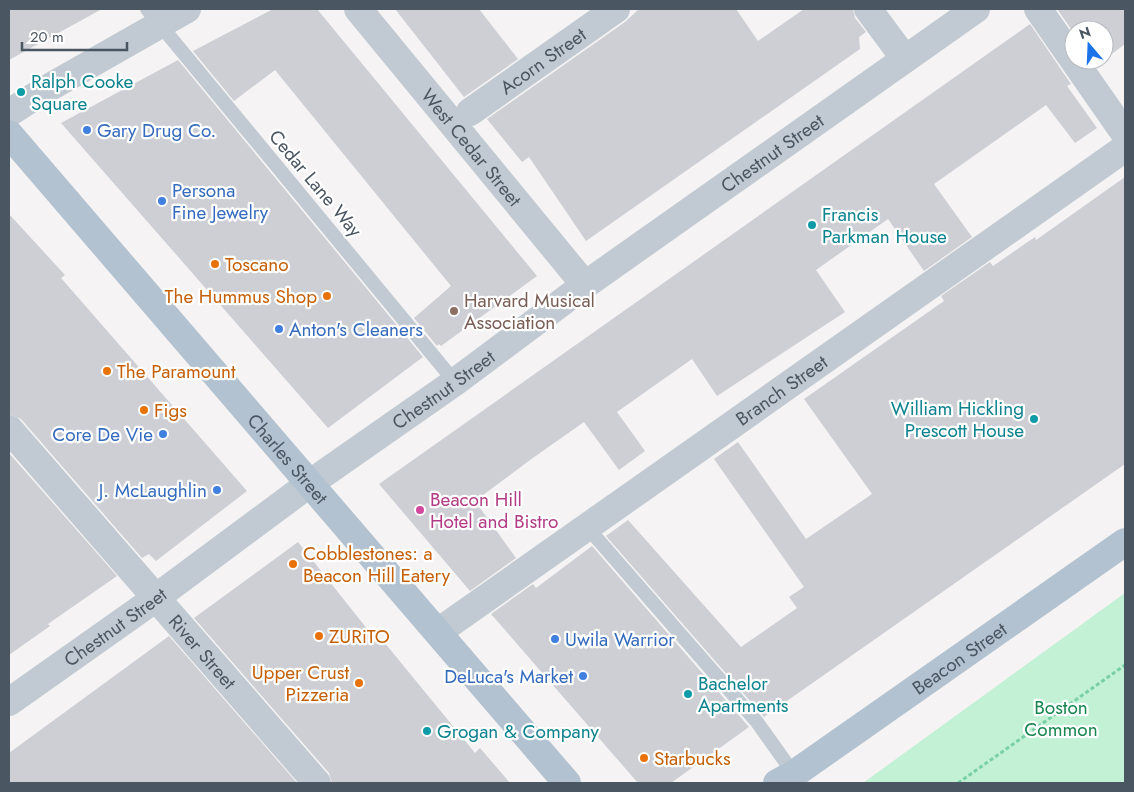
<svg xmlns="http://www.w3.org/2000/svg" width="1134" height="792" font-family="Jost,sans-serif">
<style>
.green{fill:#c3f1d5}
.building{fill:#cdcfd5}
.lines{fill:none;stroke-linecap:round;stroke-linejoin:round}
.path{stroke:#7ad0a6;stroke-width:3;stroke-dasharray:4 2.5;stroke-linecap:butt}
.service{stroke:#c1cad2;stroke-width:14}
.minor{stroke:#c1cad2;stroke-width:28}
.primary{stroke:#b3c2d1;stroke-width:28}
.culture-dot{fill:#0f9aa8;stroke:#fff;stroke-width:2}
.shop-dot{fill:#3f7fe0;stroke:#fff;stroke-width:2}
.food-dot{fill:#e8710a;stroke:#fff;stroke-width:2}
.education-dot{fill:#8d6e63;stroke:#fff;stroke-width:2}
.hotel-dot{fill:#d1479c;stroke:#fff;stroke-width:2}
.labels{text-anchor:middle;stroke-width:4.5;stroke-linejoin:round;paint-order:stroke}
.street-label{font-size:19px;fill:#4a5661;stroke:#fff}
.culture-label{font-size:19px;fill:#0d838f;stroke:#fff;text-anchor:start}
.shop-label{font-size:19px;fill:#366cbe;stroke:#fff;text-anchor:start}
.food-label{font-size:19px;fill:#c56008;stroke:#fff;text-anchor:start}
.education-label{font-size:19px;fill:#785e54;stroke:#fff;text-anchor:start}
.hotel-label{font-size:19px;fill:#b23c85;stroke:#fff;text-anchor:start}
.park-label{font-size:19px;fill:#17864f;stroke:#fff}
</style>
<rect width="100%" height="100%" fill="#f5f3f3"/>
<path class="green" d="M1125,593V783H863Z"/>
<path class="building" d="M9,9H102L9,60Z
M273,9H317L537,276L441,346L439,344L437,346L414,318L451,286L275,70L234,101L193,51Z
M395,9H479L518,59L464,97Z
M639,9H736L758,41L804,9H853L855,18L866,32L859,37L860,49L586,241L529,157L522,162L487,119L625,22Z
M1057,9H1125V44L1104,60V30H1074V33Z
M1030,24L1071,84L1067,86L1097,128L1075,143L1046,105L934,184L972,237L924,271L888,219L816,270L845,312L717,396L692,359L617,412L645,451L619,470L584,422L530,460L475,501L516,558L470,591L379,484Z
M178,60L423,357L328,428L61,123Z
M1125,177V464L764,717L606,536L628,520L741,647L797,608L789,597L804,587L714,459L738,442L806,539L872,494L804,399L944,301L941,296L990,262L993,266L1035,237L1036,240Z
M9,214L65,275L61,278L247,491L156,561L149,554L142,558L21,419L9,414Z
M9,453L117,576L48,624L50,626L9,655Z
M298,542L380,645L384,642L475,753L480,748L510,783H332L329,773L194,618Z
M592,546L749,727L671,783H638L491,614L533,584L536,588Z
M169,636L297,783H9V753Z"/>
<g class="lines">
<path class="path" d="M958,783L1125,665"/>
<path class="service" d="M147,9L455,382
M587,527L757,722L794,774"/>
<g class="minor">
<path id="s1" d="M358,9L585,285"/>
<path d="M868,9L905,59"/>
<path d="M1038,9L1125,134"/>
<path id="s2" d="M470,112L616,9"/>
<path d="M9,113L43,91L187,9"/>
<path id="s3" d="M9,429L317,783"/>
<path id="s4" d="M438,632L1125,148"/>
<path id="s5" d="M9,702L142,608L309,484L455,382L585,285L976,9"/>
</g>
<g class="primary">
<path id="s6" d="M9,134L567,783"/>
<path id="s7" d="M777,783L794,774L1125,542"/>
</g>
</g>
<g class="culture-dot">
<circle cx="21" cy="92" r="5"/>
<circle cx="812" cy="225" r="5"/>
<circle cx="1034" cy="419" r="5"/>
<circle cx="688" cy="694" r="5"/>
<circle cx="427" cy="731" r="5"/>
</g>
<g class="shop-dot">
<circle cx="87" cy="130" r="5"/>
<circle cx="162" cy="201" r="5"/>
<circle cx="279" cy="329" r="5"/>
<circle cx="163" cy="434" r="5"/>
<circle cx="217" cy="490" r="5"/>
<circle cx="555" cy="639" r="5"/>
<circle cx="583" cy="676" r="5"/>
</g>
<g class="food-dot">
<circle cx="215" cy="264" r="5"/>
<circle cx="327" cy="296" r="5"/>
<circle cx="107" cy="371" r="5"/>
<circle cx="144" cy="410" r="5"/>
<circle cx="293" cy="564" r="5"/>
<circle cx="319" cy="636" r="5"/>
<circle cx="359" cy="683" r="5"/>
<circle cx="644" cy="758" r="5"/>
</g>
<circle class="education-dot" cx="454" cy="311" r="5"/>
<circle class="hotel-dot" cx="420" cy="510" r="5"/>
<g class="labels">
<g class="street-label">
<text dy="7" stroke="none"><textPath href="#s2" startOffset="89">Acorn Street</textPath></text>
<text dy="7" stroke="none"><textPath href="#s1" startOffset="179">West Cedar Street</textPath></text>
<text dy="7" stroke="none"><textPath href="#s5" startOffset="940">Chestnut Street</textPath></text>
<text transform="translate(316 183) rotate(50)" y="7">Cedar Lane Way</text>
<text dy="7" stroke="none"><textPath href="#s5" startOffset="535">Chestnut Street</textPath></text>
<text dy="7" stroke="none"><textPath href="#s4" startOffset="420">Branch Street</textPath></text>
<text dy="7" stroke="none"><textPath href="#s6" startOffset="428">Charles Street</textPath></text>
<text dy="7" stroke="none"><textPath href="#s5" startOffset="130">Chestnut Street</textPath></text>
<text dy="7" stroke="none"><textPath href="#s3" startOffset="295">River Street</textPath></text>
<text dy="7" stroke="none"><textPath href="#s7" startOffset="221">Beacon Street</textPath></text>
</g>
<g class="culture-label">
<text x="31" y="88">Ralph Cooke<tspan x="31" dy="22">Square</tspan></text>
<text x="822" y="221">Francis<tspan x="822" dy="22">Parkman House</tspan></text>
<text x="1024" y="415" text-anchor="end">William Hickling<tspan x="1024" dy="22">Prescott House</tspan></text>
<text x="698" y="690">Bachelor<tspan x="698" dy="22">Apartments</tspan></text>
<text x="437" y="738">Grogan &amp; Company</text>
</g>
<g class="shop-label">
<text x="97" y="137">Gary Drug Co.</text>
<text x="172" y="197">Persona<tspan x="172" dy="22">Fine Jewelry</tspan></text>
<text x="289" y="336">Anton's Cleaners</text>
<text x="153" y="441" text-anchor="end">Core De Vie</text>
<text x="207" y="497" text-anchor="end">J. McLaughlin</text>
<text x="565" y="646">Uwila Warrior</text>
<text x="573" y="683" text-anchor="end">DeLuca's Market</text>
</g>
<g class="food-label">
<text x="225" y="271">Toscano</text>
<text x="317" y="303" text-anchor="end">The Hummus Shop</text>
<text x="117" y="378">The Paramount</text>
<text x="154" y="417">Figs</text>
<text x="303" y="560">Cobblestones: a<tspan x="303" dy="22">Beacon Hill Eatery</tspan></text>
<text x="329" y="643">ZURiTO</text>
<text x="349" y="679" text-anchor="end">Upper Crust<tspan x="349" dy="22">Pizzeria</tspan></text>
<text x="654" y="765">Starbucks</text>
</g>
<g class="education-label">
<text x="464" y="307">Harvard Musical<tspan x="464" dy="22">Association</tspan></text>
</g>
<g class="hotel-label">
<text x="430" y="506">Beacon Hill<tspan x="430" dy="22">Hotel and Bistro</tspan></text>
</g>
<g class="park-label">
<text x="1061" y="714">Boston<tspan x="1061" dy="22">Common</tspan></text>
</g>
</g>
<rect width="1134" height="792" fill="none" stroke="#4a5661" stroke-width="20"/>
<g transform="translate(1089 45) rotate(341)"><circle r="24" fill="#ffffff" stroke="#b7bbc0"/>
<path d="M0-4L9 19L0 12L-9 19Z" fill="#1a73e8"/>
<text y="-8" font-size="14" font-weight="bold" text-anchor="middle" fill="#4a5661">N</text>
</g>
<path d="M22 42v8h105v-8" fill="none" stroke="#4a5661" stroke-width="2.5"/>
<text x="30" y="42" font-size="15" fill="#4a5661" stroke="#ffffff" stroke-width="4" paint-order="stroke">20 m</text>
</svg>
